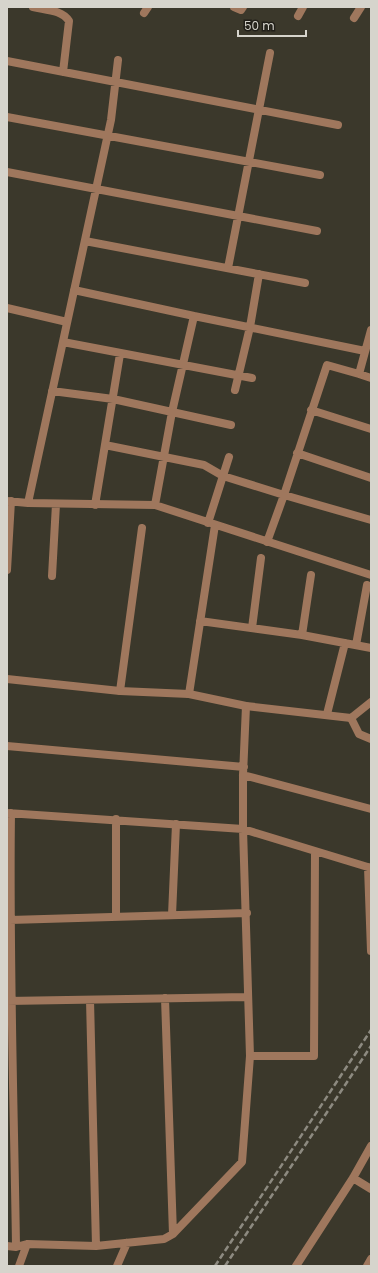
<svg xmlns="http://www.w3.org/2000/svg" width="378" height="1273" font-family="Poppins,sans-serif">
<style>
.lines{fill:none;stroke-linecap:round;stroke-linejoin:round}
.minor{stroke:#9f775d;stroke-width:8}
.tertiary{stroke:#9f775d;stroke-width:8}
.rail{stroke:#8d8a80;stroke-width:2.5;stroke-dasharray:6 3;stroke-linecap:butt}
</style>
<rect width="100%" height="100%" fill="#3b382b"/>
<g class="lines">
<path class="minor" d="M33,7C46,10 62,10 69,21L63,72
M234,7L241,10L243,7
M144,13L148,7
M298,16L303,7
M354,18L361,7
M7,61L338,125
M7,117L320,175
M7,172L317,231
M85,241L305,283
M228,268L270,53
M74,290L194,316
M7,308L67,322
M63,342L252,378
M359,374L371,378
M235,390L250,327L259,274
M52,391L113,399L172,412L155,505
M311,410L371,429
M231,425L172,412L194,316L365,351
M105,445L204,465L223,476L284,495L327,365L359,374L371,330
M297,453L371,478
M7,501L28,503L155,505L371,575
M28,503L111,120L118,60
M95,505L120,354
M208,523L229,457
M267,542L284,495L371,520
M7,570L11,501
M52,576L56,504
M200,621L302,635L371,648
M252,628L261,558
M302,635L311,575
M356,645L367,585
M120,691L142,528
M189,694L215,525
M327,714L345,643
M351,718L359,734L371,739
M7,746L244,767
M243,775L371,809
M7,813L243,829L371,868
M11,813C9,958 14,1103 16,1247
M116,819V917
M368,867L371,951
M172,915L176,824
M10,920L247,913
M165,998L173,1234
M90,1000L96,1246
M7,1001L247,997
M250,1056H314L315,852
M353,1178L371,1189
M7,1246L16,1247L27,1244L96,1246L164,1239L173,1234L242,1162L250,1056L243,829V775L246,706
M19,1266L27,1244
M117,1266L127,1243
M296,1266L353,1178L371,1146
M367,1266L371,1259"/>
<path class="tertiary" d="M7,679L120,691L189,694L246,706L351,718L371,702"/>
<path class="rail" d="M215,1266L371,1030
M225,1266L371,1046"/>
</g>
<rect width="378" height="1273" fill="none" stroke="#d6d4cc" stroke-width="16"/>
<path d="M238 30v6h68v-6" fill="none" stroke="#d6d4cc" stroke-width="2"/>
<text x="244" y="30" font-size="12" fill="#d6d4cc" stroke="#211f19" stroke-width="3" paint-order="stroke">50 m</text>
</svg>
